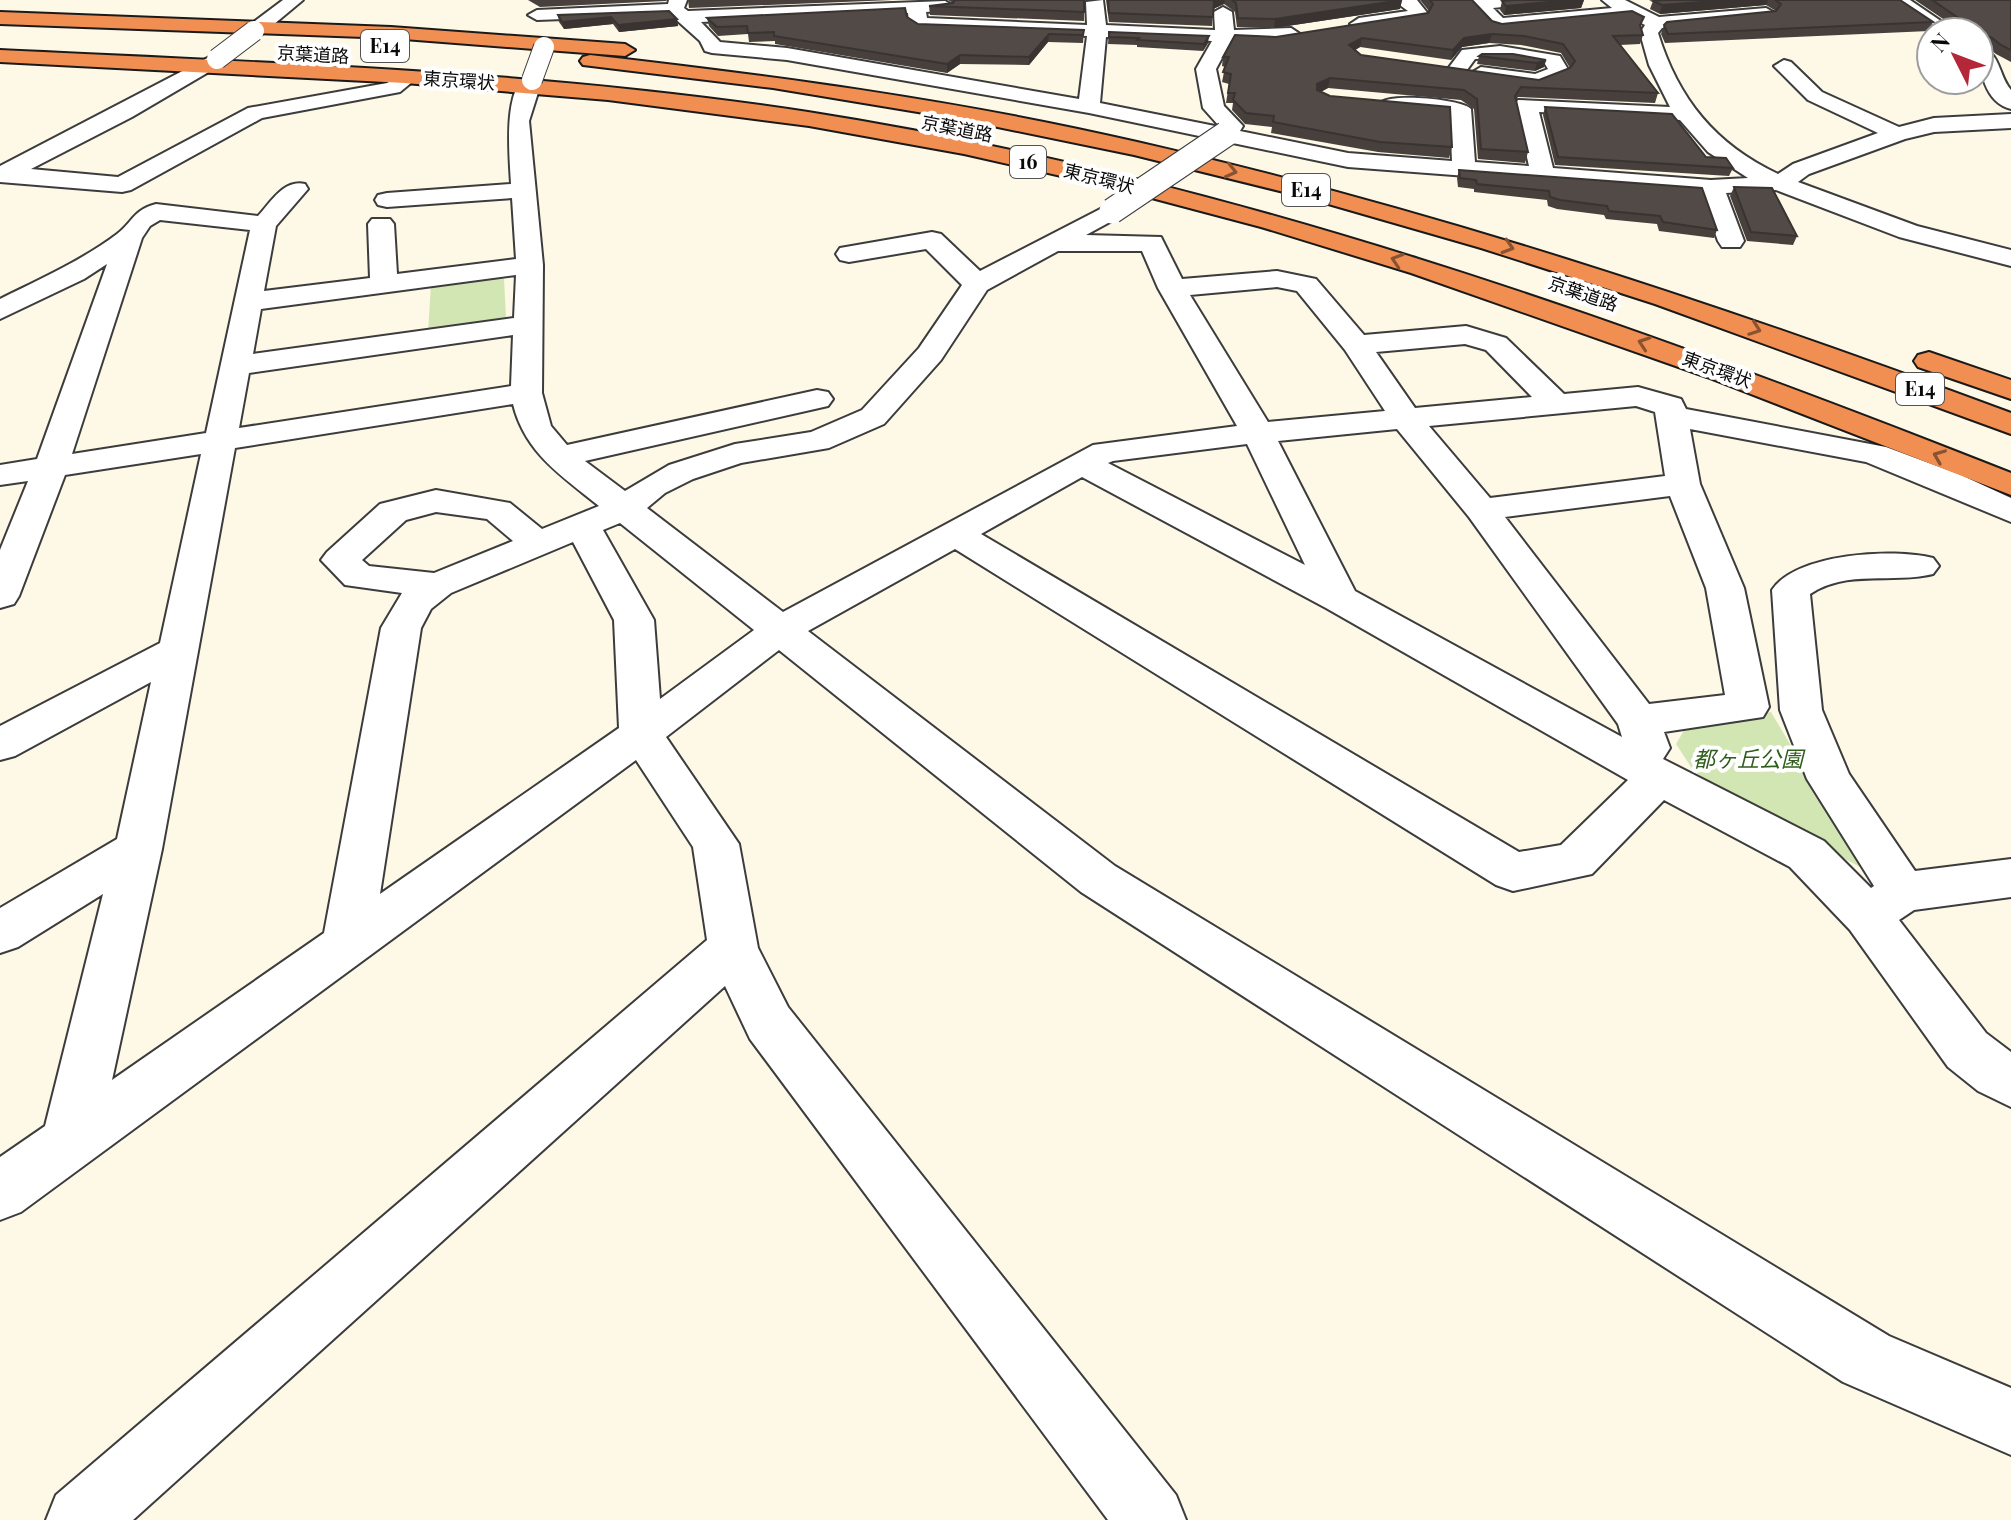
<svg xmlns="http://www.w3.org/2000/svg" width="2011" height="1520" font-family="'Playfair Display','Noto Sans JP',serif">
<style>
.green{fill:#d2e6b3}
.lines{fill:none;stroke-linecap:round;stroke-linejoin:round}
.minor-casing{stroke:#3c3c3c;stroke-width:4}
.highway-casing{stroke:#1a1a1a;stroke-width:4}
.minor{fill:#fff;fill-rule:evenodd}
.highway{fill:#f18e52;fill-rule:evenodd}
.minor-bridge-far1-casing{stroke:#3c3c3c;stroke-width:22;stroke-linecap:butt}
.minor-bridge-casing{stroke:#3c3c3c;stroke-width:27;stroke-linecap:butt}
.minor-bridge-far1{stroke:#fff;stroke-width:20}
.minor-bridge{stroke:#fff;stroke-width:25}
.wall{fill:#47403c;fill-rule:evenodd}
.shaded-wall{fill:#393431}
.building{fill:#524a46;stroke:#393431;stroke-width:2;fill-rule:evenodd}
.oneway{stroke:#895231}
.labels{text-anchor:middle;stroke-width:8;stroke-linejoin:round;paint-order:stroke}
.far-street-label{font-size:18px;fill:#090909;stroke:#fff}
.shield{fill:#fff;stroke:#535353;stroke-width:2}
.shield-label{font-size:20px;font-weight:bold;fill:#090909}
.park-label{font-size:22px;font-style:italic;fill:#305e1d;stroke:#fff}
</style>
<rect width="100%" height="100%" fill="#fef8e7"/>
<path class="green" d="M495,275L504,279L506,317L484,326L428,333L431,284Z
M1771,712L1864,869L1723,795L1693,770L1676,744L1686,727Z"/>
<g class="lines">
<defs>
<path id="minor" d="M283,0H303L261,35H247L245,31L247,27Z
M669,0H687L684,8L688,11L945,1L954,6L951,10L926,12L927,18L1087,25L1086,2L1103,0L1106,25L1215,30L1214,12L1223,7L1232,12L1234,30L1291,28L1300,34L1291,40L1231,41L1216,69L1224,106L1243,126L1240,131L1348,153L1452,161L1450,115L1391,109L1380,103C1390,93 1461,99 1471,109L1475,162L1529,166L1515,105L1518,100L1670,107L1649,65L1640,33L1645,25L1630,17L1499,30L1492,28L1473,8L1470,4L1473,0H1530L1521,5L1493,8L1503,18L1612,8L1602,0H1625L1659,17L1766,8L1775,13L1772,17L1662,28L1658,33C1678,99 1716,145 1778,174L1793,164L1878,133L1808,100L1774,66L1784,60L1791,62L1822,92L1899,127L1934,118L2011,114V128L1934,132L1905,139L1809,174L1798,182L1917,226L2011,250V266L1899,237L1776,190L1726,193L1744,241L1740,247H1722L1718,241L1701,194L1348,167L1089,113L787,60L712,53L705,51L700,41L671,15L537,20L528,15L537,10L668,4ZM908,13L909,23L918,29L1087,36L1079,99L787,48L720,42L701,22ZM1106,37L1212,41L1196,69L1203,108L1220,127L1100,103ZM1539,112L1680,120L1708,152L1748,178L1711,180L1553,168Z
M1393,0H1417L1429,15C1420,24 1359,33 1350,24L1359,18L1408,11Z
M1889,0H1910L1957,32H1935Z
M1500,46L1560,56L1569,71L1566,75L1537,87L1481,79L1471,73L1481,67L1535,74L1548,69L1545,64L1511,58L1475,59L1464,74L1457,76L1447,70L1462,50Z
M1979,47C2001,52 1998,75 2011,90V109C1985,103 1979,70 1979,47Z
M217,53L224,55L227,59L224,63L132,117L31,169L118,177L248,108L387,83L407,72L417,78L400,92L262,118L131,190L122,192L0,182V166Z
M532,74L542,80L529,121L543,265L542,393L551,426L567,445L817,390L828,392L833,399L828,406L585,461L625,491L669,465L735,444L811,432L862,410L919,348L962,285L926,249L849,262L840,260L836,254L840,248L932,232L941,234L980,271L1112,203L1121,206L1125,211L1121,216L1086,235L1161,237L1182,279L1277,271L1316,279L1364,335L1466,326L1506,338L1564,394L1638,387L1681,399L1686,409L1886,447L1961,475L2011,498V522L1866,462L1690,429L1700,484L1744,588L1769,707L1763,717L1664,732L1670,748L1663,759L1824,841L1871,888L1874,886L1807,779L1780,710L1772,590C1796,553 1894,548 1933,558L1939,566L1933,574C1893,584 1848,569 1810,594L1822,710L1849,774L1915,871L2011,859V897L1914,910L1899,920L1986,1033L2011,1052V1107L1978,1091L1948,1067L1850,930L1790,867L1664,800L1592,874L1513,891L1496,885L955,549L808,631L1115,866L1889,1336L2011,1388V1455L1843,1382L1081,892L779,650L666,737L739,844L758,948L788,1007L1176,1495L1186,1520H1108L750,1039L725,986L133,1520H46L56,1495L707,940L693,847L636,760L21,1212L0,1220V1157L45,1126L103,894L18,947L0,953V908L117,839L151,682L15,756L0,760V726L160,643L201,454L65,475L19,596L14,604L0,608V550L28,481L0,485V465L37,459L107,264L84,279L0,319V299C40,279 81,261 117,234C133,222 133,210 156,204L258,216C271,202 284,179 305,184L308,189L276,226L264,291L370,278L368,224L372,219H390L394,224L397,274L516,259L512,198L387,207L378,205L375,200L378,195L387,193L511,184C510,160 501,81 532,74ZM160,220L250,230L206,433L72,454L142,238L150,226ZM1058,251H1142L1158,288L1237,426L1093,445L783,612L647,508L665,493L693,479L741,463L829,448L884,424L941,360L987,290ZM516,275L514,318L253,354L261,309ZM1277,287L1297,291L1345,350L1385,411L1268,422L1190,295ZM513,335L511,386L239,428L249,373ZM1465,344L1486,350L1532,397L1415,408L1376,352ZM513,404C525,453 562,476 599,506L542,529L510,503L436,490L380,504L327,552L321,560L345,585L402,593L381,628L324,933L112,1080L162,849L235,448ZM1636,406L1655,412L1665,476L1490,498L1429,426ZM1397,429L1469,517L1618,724L1622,737L1355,591L1278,441ZM1247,444L1305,565L1108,463L1113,461ZM1082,477L1326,608L1628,780L1561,845L1519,852L981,534ZM1670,496L1706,588L1725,695L1649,704L1505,517ZM436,512L487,519L513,541L434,573L369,566L362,560L406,520ZM620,523L754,630L660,699L654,620L603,530ZM573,542L614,620L619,728L380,894L421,628L431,609L451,593Z"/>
<path id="highway" d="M0,12L391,27L625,44L635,50L625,56L391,38L0,24Z
M0,50C270,63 541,71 808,112C1224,177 1621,319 2011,473V495L1707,377L1411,273L1261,227L1114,188L964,154L809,126L608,100L405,83L0,62Z
M590,55C774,76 957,100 1137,142C1435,210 1724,306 2011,413V434L1655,304L1481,248L1304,197L1134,155L954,118L773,88L583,65L580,61L583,57Z
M1929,352L2011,380V399L1918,367L1914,361L1918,355Z"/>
</defs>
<use href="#minor" class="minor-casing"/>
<use href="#highway" class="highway-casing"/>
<use href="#minor" class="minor"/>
<use href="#highway" class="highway"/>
<defs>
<path id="minor-bridge-far1" d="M217,59L254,31
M532,80L544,47"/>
<path id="minor-bridge" d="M1112,211L1226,134"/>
</defs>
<use href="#minor-bridge-far1" class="minor-bridge-far1-casing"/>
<use href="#minor-bridge" class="minor-bridge-casing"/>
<use href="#minor-bridge-far1" class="minor-bridge-far1"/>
<use href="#minor-bridge" class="minor-bridge"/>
</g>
<path class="wall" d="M528,0H667L666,1L540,7Z
M688,0H893L689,8Z
M948,0H1084V21L930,15L929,6L953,3Z
M1106,0H1402L1400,9L1274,28L1237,27L1235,12L1224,4L1213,9L1212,26L1109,22Z
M1420,0H1472L1492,21L1502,24L1641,26L1643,35L1640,44L1620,45L1658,93L1655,103L1518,97L1516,100L1528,152L1525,163L1478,159L1474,109L1461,100L1328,88L1321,92L1452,147L1449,158L1378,152L1271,133L1272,127L1245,124L1232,110L1233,103H1226L1229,84L1222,82L1225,67L1222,66L1223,57L1276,37L1428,13L1429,11ZM1489,43L1521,45L1561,53L1570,68L1539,80L1361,55L1355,50L1360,47L1451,60L1462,47Z
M1513,0H1584L1581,8L1504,15L1500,10L1502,1Z
M1663,0H1900L1933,22L1929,31L1665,43L1661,34L1664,25L1776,11L1766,5L1660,14L1650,9L1653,1Z
M1915,0H2011V62L1996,54L1987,47L1979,44V32H1957L1958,29Z
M558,15L677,19L678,26L619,32L613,24L564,29L559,22Z
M907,17L918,24L1084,30L1083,43L1048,42L1029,65L960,64L947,73L775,44V41L749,42L748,34L718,36L709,26L707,18Z
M1109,32L1208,43L1203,51L1137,47V45L1108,44Z
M1479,56L1546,60L1544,67L1535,71L1477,64Z
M1545,107L1706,157L1733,168L1729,176L1555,165L1543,115Z
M1459,170L1702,188L1717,230L1714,238L1659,231L1657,224L1606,219L1604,215L1557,209L1548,206L1547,200L1474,192V189L1458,187L1457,178Z
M1734,187L1797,236L1793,245L1747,241L1730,196Z"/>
<path class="shaded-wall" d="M1214,0H1225L1224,4L1213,9Z
M1402,0L1400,9L1274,28L1275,19Z
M1571,0H1584L1581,8L1504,15L1506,6Z
M1728,0H1768L1766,5L1660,14L1662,5Z
M611,17L613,24L564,29L562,22Z
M677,19L678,26L619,32L618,25Z
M1049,34L1048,42L1029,65V57Z
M1492,34L1489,43L1462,47L1451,60L1453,50L1464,38Z
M1209,36L1208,43L1203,51L1204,44Z
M1362,38L1360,47L1347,55L1349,45Z
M960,55V64L947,73V64Z
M1546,60L1544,67L1535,71L1537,63Z
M1330,78L1328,88L1316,94L1317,84Z"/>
<path class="building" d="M955,0H1084V12L929,6L953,3Z
M1108,0H1214L1213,17L1109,13Z
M1232,0H1402L1275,19L1238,18L1236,3Z
M1430,0H1472L1492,21L1502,24L1632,11L1644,17L1640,25L1643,35L1613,36L1658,93L1521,87L1515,96L1528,152L1481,149L1477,99L1464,90L1330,78L1317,84V90L1330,96L1450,107L1452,147L1380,142L1273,122L1274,116L1246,113L1233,100L1235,93H1228L1231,74L1223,72L1229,57H1223L1235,35L1276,37L1428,13L1433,4ZM1492,34L1524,36L1563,44L1575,61L1570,68L1539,80L1361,55L1349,45L1362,38L1453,50L1464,38Z
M1513,0H1571L1506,6L1502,1Z
M1663,0H1728L1662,5L1653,1Z
M1775,0H1900L1933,22L1668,34L1664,25L1667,22L1776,11L1781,4Z
M1932,0H2011V50L2001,45L1992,38L1979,33V32L1960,26L1964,25L1963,21Z
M905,8L907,17L918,24L1084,30L1083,35L1049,34L1029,57L960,55L947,64L774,36V32L748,33L747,26L717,27L707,18Z
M669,11L677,19L618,25L611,17L562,22L558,15Z
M1109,32L1209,36L1204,44L1137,40L1139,38L1109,37Z
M1482,54H1513L1546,60L1537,63L1479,56Z
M1545,107L1672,114L1706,157L1726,158L1733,168L1558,157Z
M1459,170L1702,188L1717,230L1663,222L1660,216L1609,211L1607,206L1560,200L1550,197L1549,191L1477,184L1476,180L1460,178Z
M1734,187L1772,188L1797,236L1751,232Z"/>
<defs><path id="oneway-chevron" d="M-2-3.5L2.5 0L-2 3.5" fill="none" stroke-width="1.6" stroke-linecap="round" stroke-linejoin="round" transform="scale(2)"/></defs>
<g class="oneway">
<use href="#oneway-chevron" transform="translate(1231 171) rotate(14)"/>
<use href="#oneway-chevron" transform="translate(1508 247) rotate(17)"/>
<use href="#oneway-chevron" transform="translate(1397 260) rotate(-162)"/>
<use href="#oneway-chevron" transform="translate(1755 329) rotate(20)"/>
<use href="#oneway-chevron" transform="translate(1644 343) rotate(-161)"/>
<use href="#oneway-chevron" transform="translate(1939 456) rotate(-158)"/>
</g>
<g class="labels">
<g class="far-street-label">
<text transform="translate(313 55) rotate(3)" y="6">京葉道路</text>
<text transform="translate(459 81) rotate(4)" y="6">東京環状</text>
<text transform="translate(957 129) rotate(11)" y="6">京葉道路</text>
<text transform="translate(1099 179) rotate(14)" y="6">東京環状</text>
<text transform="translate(1583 294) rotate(19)" y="6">京葉道路</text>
<text transform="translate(1717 370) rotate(20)" y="6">東京環状</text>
</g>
<g class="shield">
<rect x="361" y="30" width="48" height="32" rx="6"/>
<rect x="1010" y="146" width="36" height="32" rx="6"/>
<rect x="1282" y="174" width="48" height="32" rx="6"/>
<rect x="1896" y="373" width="48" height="32" rx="6"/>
</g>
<g class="shield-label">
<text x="385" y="53">E14</text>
<text x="1028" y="169">16</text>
<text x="1306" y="197">E14</text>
<text x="1920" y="396">E14</text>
</g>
<g class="park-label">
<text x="1748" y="767">都ヶ丘公園</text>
</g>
</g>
<g transform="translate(1955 56) rotate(312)"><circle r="38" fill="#ffffff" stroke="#9d9d9d" stroke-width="2"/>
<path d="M0-6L14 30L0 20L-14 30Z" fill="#b42739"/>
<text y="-12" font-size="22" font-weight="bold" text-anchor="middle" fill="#090909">N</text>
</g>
</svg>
